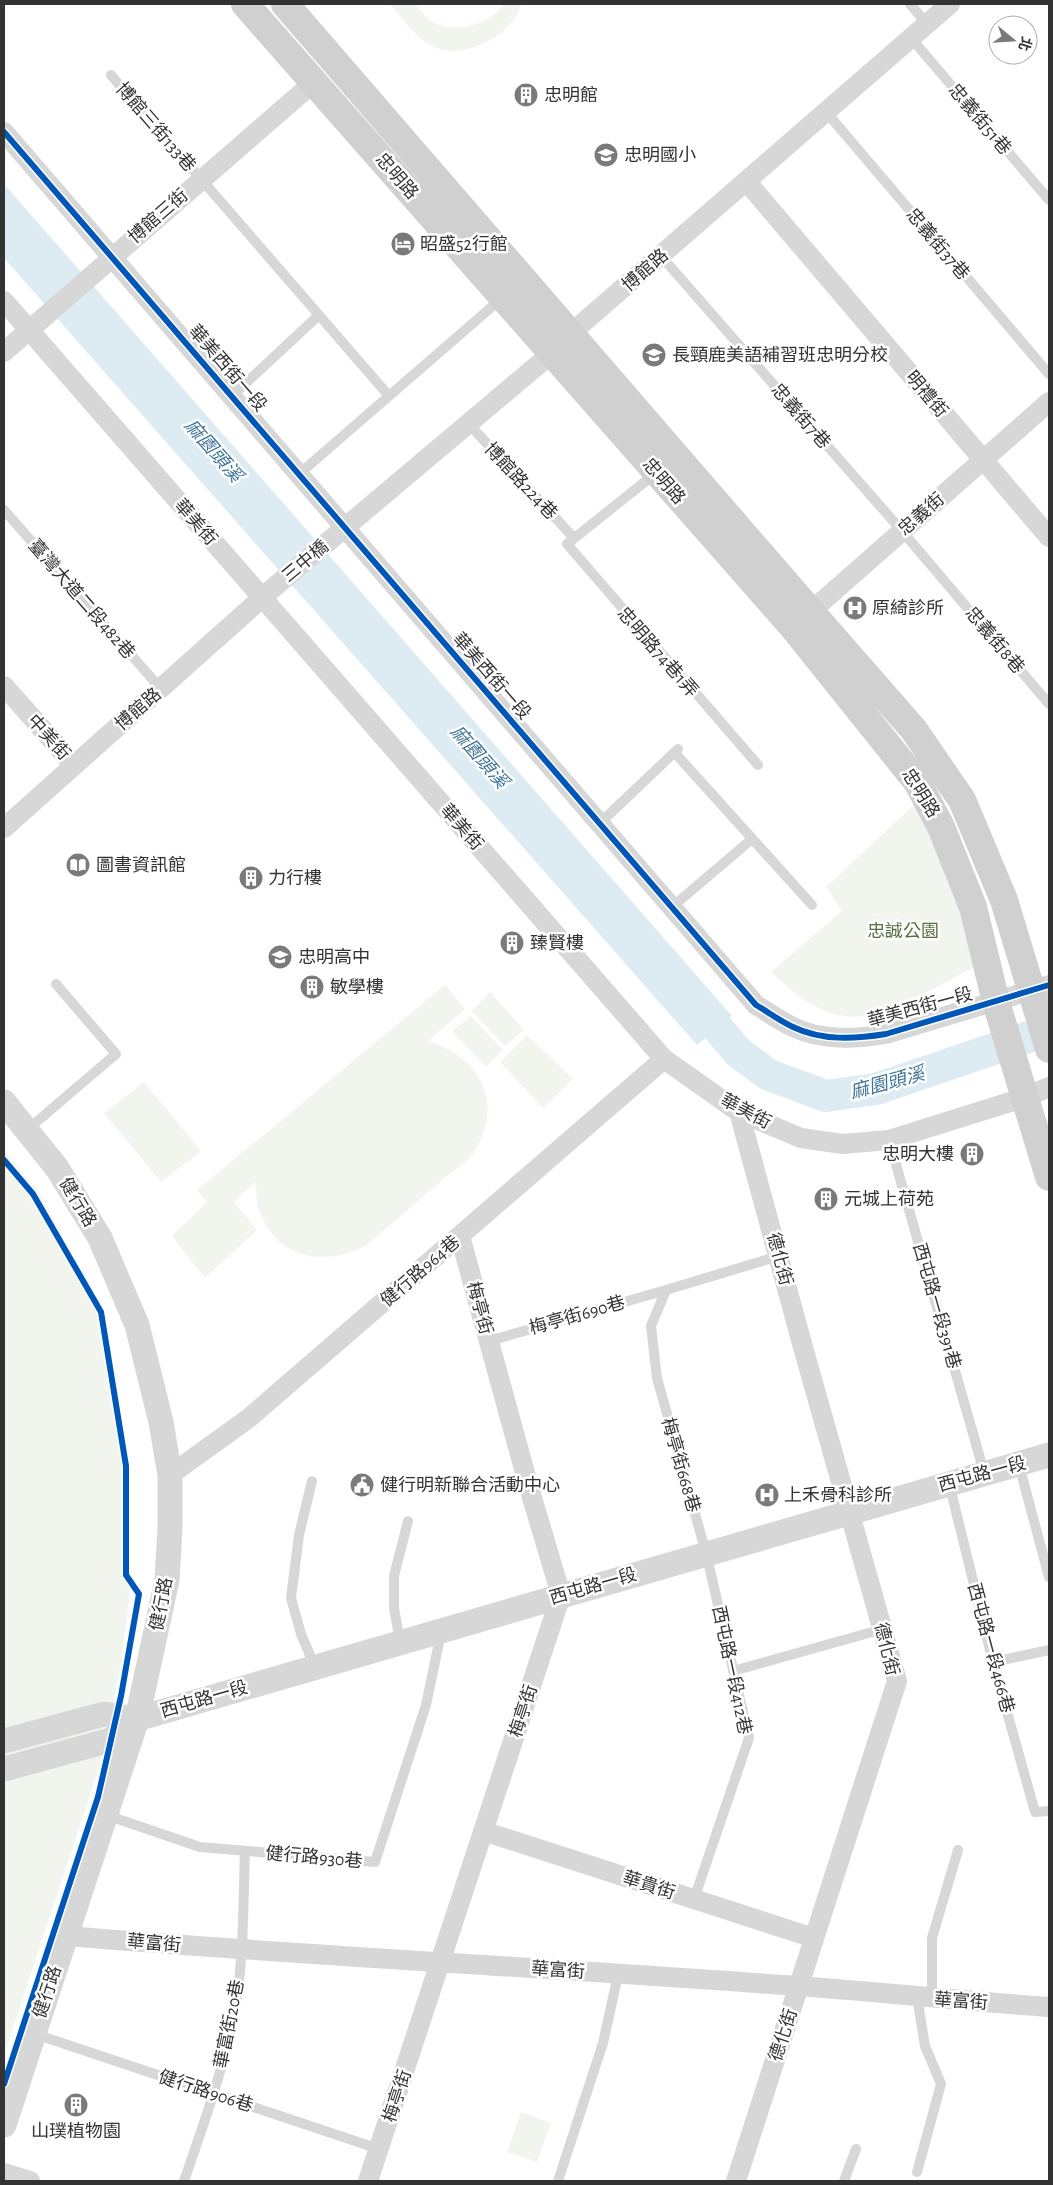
<svg xmlns="http://www.w3.org/2000/svg" width="1053" height="2185" font-family="'Alegreya Sans','Noto Sans TC',sans-serif">
<style>
.green{fill:#f1f5ed}
.water{fill:#ddebf3}
.lines{fill:none;stroke-linecap:round;stroke-linejoin:round}
.river{stroke:#ddebf3;stroke-width:32}
.service{stroke:#d7d7d7;stroke-width:10}
.minor{stroke:#d7d7d7;stroke-width:20}
.tertiary{stroke:#d7d7d7;stroke-width:25}
.secondary{stroke:#d0d0d0;stroke-width:28}
.cycleway-casing{stroke:#fff;stroke-width:9}
.cycleway{stroke:#0057b8;stroke-width:6}
.labels{text-anchor:middle;stroke-width:5;stroke-linejoin:round;paint-order:stroke}
.poi-label{font-size:18px;fill:#333;stroke:#fff;text-anchor:start}
.street-label{font-size:18px;fill:#333;stroke:#fff}
.park-label{font-size:18px;fill:#56703f;stroke:#fff}
.water-label{font-size:19px;font-style:italic;fill:#3f7597;stroke:#fff}
</style>
<rect width="100%" height="100%" fill="#fff"/>
<path class="green" d="M390,4H415C420,9 425,18 431,21C455,35 489,25 504,4H522C519,9 517,16 513,21C496,40 464,58 437,48C417,41 403,19 390,4Z
M916,803L943,851L977,966C959,975 941,985 923,994C881,1016 851,1028 807,1002C794,994 782,982 771,972L842,911L826,887Z
M445,985L465,1009L428,1041C478,1056 504,1100 476,1149C469,1162 453,1171 442,1180C416,1203 390,1225 364,1247C321,1267 275,1258 259,1209C256,1201 257,1190 255,1182L234,1202L257,1230L205,1278L172,1236L207,1202L197,1190Z
M490,992L524,1030L505,1046L472,1011Z
M471,1016L503,1050L486,1067L452,1031Z
M527,1035L573,1079L543,1108L500,1062Z
M144,1082L201,1151L161,1182L104,1113Z
M4,1151L39,1192L105,1312L130,1465V1590L121,1665L100,1765L4,2055Z
M521,2112L551,2123L537,2162L507,2152Z"/>
<path class="water" d="M4,184L732,1016L697,1045L4,258Z"/>
<g class="lines">
<path class="river" d="M689,995L739,1053L769,1075L826,1096L876,1089L1049,1030"/>
<path class="service" d="M910,4L927,24
M911,38L1049,200
M111,75L389,396
M827,113L1049,374
M661,256L902,531L1049,704
M232,396L319,315
M469,424L573,537
M656,473L567,544L758,765
M299,474L502,298
M4,510L161,689
M675,753L812,905
M600,823L678,749
M672,907L752,839
M27,1130L116,1054L56,984
M889,1140L984,1472
M489,1341L666,1290
M1019,1465L1049,1577
M312,1481L299,1535L291,1598L301,1634L315,1667
M949,1483L993,1662L1035,1812L1049,1811
M400,1642L394,1608V1576L408,1521
M993,1662L1049,1650
M733,1671L883,1629
M106,1815L200,1847L375,1862L426,1705L441,1633
M694,1899L749,1738L706,1553L657,1378L651,1326L666,1290L779,1256
M932,1999V1938L958,1850
M35,2034L379,2149
M917,2172L941,2084L925,2046L917,1997
M184,2181C202,2129 221,2076 233,2021C244,1966 243,1907 245,1851
M558,2181L603,2043L618,1975
M844,2181L856,2149"/>
<path class="minor" d="M4,132L756,1005C768,1012 780,1021 793,1027C822,1041 855,1039 886,1034L1049,985
M746,181L1049,537
M4,301L664,1059L739,1112L801,1138L843,1144L889,1140L1026,1097L1049,1087
M4,352L314,82
M801,620L1049,402
M4,686L74,765
M4,828L272,589L552,353L570,334L950,4
M170,1475L249,1418L664,1059
M483,1831L814,1938
M66,1936C309,1956 554,1968 797,1986C881,1992 965,2001 1049,2007
M4,2173L30,2181
M368,2181L561,1595L530,1491L460,1236
M736,2181L897,1681L801,1340L739,1112"/>
<path class="tertiary" d="M4,1102L57,1168L100,1238L137,1325L161,1422L170,1475V1528L167,1580L137,1719L4,2125
M4,1741L104,1714L137,1719
M4,1769L111,1740L137,1719L1049,1455"/>
<path class="secondary" d="M245,4L793,627L918,783L941,827L973,907L996,1002L1049,1177
M285,4L810,611L914,730L962,800L1004,900L1049,1049"/>
<defs>
<path id="cycleway" d="M4,132L756,1005C768,1012 780,1021 793,1027C822,1041 855,1039 886,1034L1049,985
M4,1160L33,1194L101,1312L126,1466V1575L139,1594L121,1696L98,1797L4,2084"/>
</defs>
<use href="#cycleway" class="cycleway-casing"/>
<use href="#cycleway" class="cycleway"/>
</g>
<defs>
<symbol id="building-disc" viewBox="-11 -11 22 22"><circle r="9.5" fill="#7a7a7a" stroke="#fff"/><path d="M-4-6H4V6H1V3H-1V6H-4ZM-2.5-4.3h1.7v1.8h-1.7ZM.8-4.3h1.7v1.8H.8ZM-2.5-1h1.7V.8h-1.7ZM.8-1h1.7V.8H.8Z" fill="#fff"/></symbol>
<symbol id="school-disc" viewBox="-11 -11 22 22"><circle r="9.5" fill="#7a7a7a" stroke="#fff"/><path d="M0-5L7-2L0 1L-7-2ZM-4 1L0 2.5L4 1V4Q0 6-4 4Z" fill="#fff"/></symbol>
<symbol id="hotel-disc" viewBox="-11 -11 22 22"><circle r="9.5" fill="#7a7a7a" stroke="#fff"/><path d="M-6-4.5h1.5V1H6V5H4.5V3h-9V5H-6ZM-4 0a1.8 1.8 0 1 1 3.6 0ZM.5 0V-2.5h3Q6-2.5 6 0Z" fill="#fff"/></symbol>
<symbol id="university-disc" viewBox="-11 -11 22 22"><circle r="9.5" fill="#7a7a7a" stroke="#fff"/><path d="M0-5L7-2L0 1L-7-2ZM-4 1L0 2.5L4 1V4Q0 6-4 4Z" fill="#fff"/></symbol>
<symbol id="hospital-disc" viewBox="-11 -11 22 22"><circle r="9.5" fill="#7a7a7a" stroke="#fff"/><path d="M-5-5h3v3.5h4V-5h3V5h-3V1.5h-4V5h-3Z" fill="#fff"/></symbol>
<symbol id="library-disc" viewBox="-11 -11 22 22"><circle r="9.5" fill="#7a7a7a" stroke="#fff"/><path d="M-6-4Q-3-5.5-.7-3.5V5Q-3 3-6 4ZM6-4Q3-5.5 .7-3.5V5Q3 3 6 4Z" fill="#fff"/></symbol>
<symbol id="civic-disc" viewBox="-11 -11 22 22"><circle r="9.5" fill="#7a7a7a" stroke="#fff"/><path d="M-.6-6.5H3V-4.5H.6V-3L4-1V1h2V6H-6V1h2V-1L-.6-3ZM-1.2 2.5V6h2.4V2.5Z" fill="#fff"/></symbol>
</defs>
<g fill-rule="evenodd">
<use href="#building-disc" x="512" y="81" width="28" height="28"/>
<use href="#school-disc" x="592" y="141" width="28" height="28"/>
<use href="#hotel-disc" x="389" y="230" width="28" height="28"/>
<use href="#university-disc" x="640" y="341" width="28" height="28"/>
<use href="#hospital-disc" x="841" y="594" width="28" height="28"/>
<use href="#library-disc" x="64" y="851" width="28" height="28"/>
<use href="#building-disc" x="237" y="864" width="28" height="28"/>
<use href="#building-disc" x="498" y="929" width="28" height="28"/>
<use href="#school-disc" x="266" y="943" width="28" height="28"/>
<use href="#building-disc" x="298" y="973" width="28" height="28"/>
<use href="#building-disc" x="958" y="1140" width="28" height="28"/>
<use href="#building-disc" x="812" y="1185" width="28" height="28"/>
<use href="#civic-disc" x="348" y="1471" width="28" height="28"/>
<use href="#hospital-disc" x="753" y="1481" width="28" height="28"/>
<use href="#building-disc" x="62" y="2091" width="28" height="28"/>
</g>
<g class="labels">
<g class="poi-label">
<text x="544" y="101">忠明館</text>
<text x="624" y="161">忠明國小</text>
<text x="420" y="250">昭盛52行館</text>
<text x="672" y="361">長頸鹿美語補習班忠明分校</text>
<text x="872" y="614">原綺診所</text>
<text x="96" y="871">圖書資訊館</text>
<text x="268" y="884">力行樓</text>
<text x="530" y="949">臻賢樓</text>
<text x="298" y="963">忠明高中</text>
<text x="330" y="993">敏學樓</text>
<text x="954" y="1160" text-anchor="end">忠明大樓</text>
<text x="844" y="1205">元城上荷苑</text>
<text x="380" y="1491">健行明新聯合活動中心</text>
<text x="784" y="1501">上禾骨科診所</text>
<text x="76" y="2137" text-anchor="middle">山璞植物園</text>
</g>
<g class="street-label">
<text transform="translate(980 119) rotate(50)" y="6">忠義街51巷</text>
<text transform="translate(156 127) rotate(49)" y="6">博館三街133巷</text>
<text transform="translate(397 176) rotate(49)" y="6">忠明路</text>
<text transform="translate(158 216) rotate(-41)" y="6">博館三街</text>
<text transform="translate(938 244) rotate(50)" y="6">忠義街37巷</text>
<text transform="translate(645 270) rotate(-41)" y="6">博館路</text>
<text transform="translate(228 368) rotate(49)" y="6">華美西街一段</text>
<text transform="translate(927 394) rotate(50)" y="6">明禮街</text>
<text transform="translate(801 416) rotate(49)" y="6">忠義街7巷</text>
<text transform="translate(521 481) rotate(47)" y="6">博館路224巷</text>
<text transform="translate(664 481) rotate(49)" y="6">忠明路</text>
<text transform="translate(921 514) rotate(-41)" y="6">忠義街</text>
<text transform="translate(196 522) rotate(49)" y="6">華美街</text>
<text transform="translate(305 561) rotate(-40)" y="6">三中橋</text>
<text transform="translate(82 599) rotate(49)" y="6">臺灣大道二段482巷</text>
<text transform="translate(995 640) rotate(50)" y="6">忠義街8巷</text>
<text transform="translate(658 652) rotate(49)" y="6">忠明路74巷1弄</text>
<text transform="translate(492 676) rotate(49)" y="6">華美西街一段</text>
<text transform="translate(138 709) rotate(-41)" y="6">博館路</text>
<text transform="translate(49 737) rotate(48)" y="6">中美街</text>
<text transform="translate(921 793) rotate(58)" y="6">忠明路</text>
<text transform="translate(462 827) rotate(49)" y="6">華美街</text>
<text transform="translate(920 1007) rotate(-15)" y="6">華美西街一段</text>
<text transform="translate(746 1111) rotate(28)" y="6">華美街</text>
<text transform="translate(78 1202) rotate(59)" y="6">健行路</text>
<text transform="translate(780 1259) rotate(75)" y="6">德化街</text>
<text transform="translate(420 1271) rotate(-41)" y="6">健行路964巷</text>
<text transform="translate(937 1306) rotate(74)" y="6">西屯路一段391巷</text>
<text transform="translate(480 1308) rotate(75)" y="6">梅亭街</text>
<text transform="translate(577 1315) rotate(-16)" y="6">梅亭街690巷</text>
<text transform="translate(681 1465) rotate(74)" y="6">梅亭街668巷</text>
<text transform="translate(982 1474) rotate(-15)" y="6">西屯路一段</text>
<text transform="translate(593 1586) rotate(-16)" y="6">西屯路一段</text>
<text transform="translate(161 1604) rotate(-79)" y="6">健行路</text>
<text transform="translate(991 1648) rotate(75)" y="6">西屯路一段466巷</text>
<text transform="translate(887 1649) rotate(76)" y="6">德化街</text>
<text transform="translate(732 1670) rotate(78)" y="6">西屯路一段412巷</text>
<text transform="translate(204 1699) rotate(-16)" y="6">西屯路一段</text>
<text transform="translate(523 1711) rotate(-72)" y="6">梅亭街</text>
<text transform="translate(314 1857) rotate(5)" y="6">健行路930巷</text>
<text transform="translate(649 1885) rotate(18)" y="6">華貴街</text>
<text transform="translate(154 1943) rotate(5)" y="6">華富街</text>
<text transform="translate(558 1970) rotate(4)" y="6">華富街</text>
<text transform="translate(47 1992) rotate(-72)" y="6">健行路</text>
<text transform="translate(961 2001) rotate(4)" y="6">華富街</text>
<text transform="translate(229 2024) rotate(-79)" y="6">華富街20巷</text>
<text transform="translate(783 2035) rotate(-72)" y="6">德化街</text>
<text transform="translate(206 2091) rotate(18)" y="6">健行路906巷</text>
<text transform="translate(397 2096) rotate(-72)" y="6">梅亭街</text>
</g>
<g class="park-label">
<text x="903" y="937">忠誠公園</text>
</g>
<g class="water-label">
<text transform="translate(214 450) rotate(49)" y="7">麻園頭溪</text>
<text transform="translate(480 756) rotate(49)" y="7">麻園頭溪</text>
<text transform="translate(887 1082) rotate(-15)" y="7">麻園頭溪</text>
</g>
</g>
<rect width="1053" height="2185" fill="none" stroke="#333333" stroke-width="10"/>
<g transform="translate(1013 40) rotate(108)"><circle r="24" fill="#ffffff" stroke="#adadad"/>
<path d="M0-4L9 19L0 12L-9 19Z" fill="#7a7a7a"/>
<text y="-8" font-size="14" font-weight="bold" text-anchor="middle" fill="#333333">北</text>
</g>
</svg>
